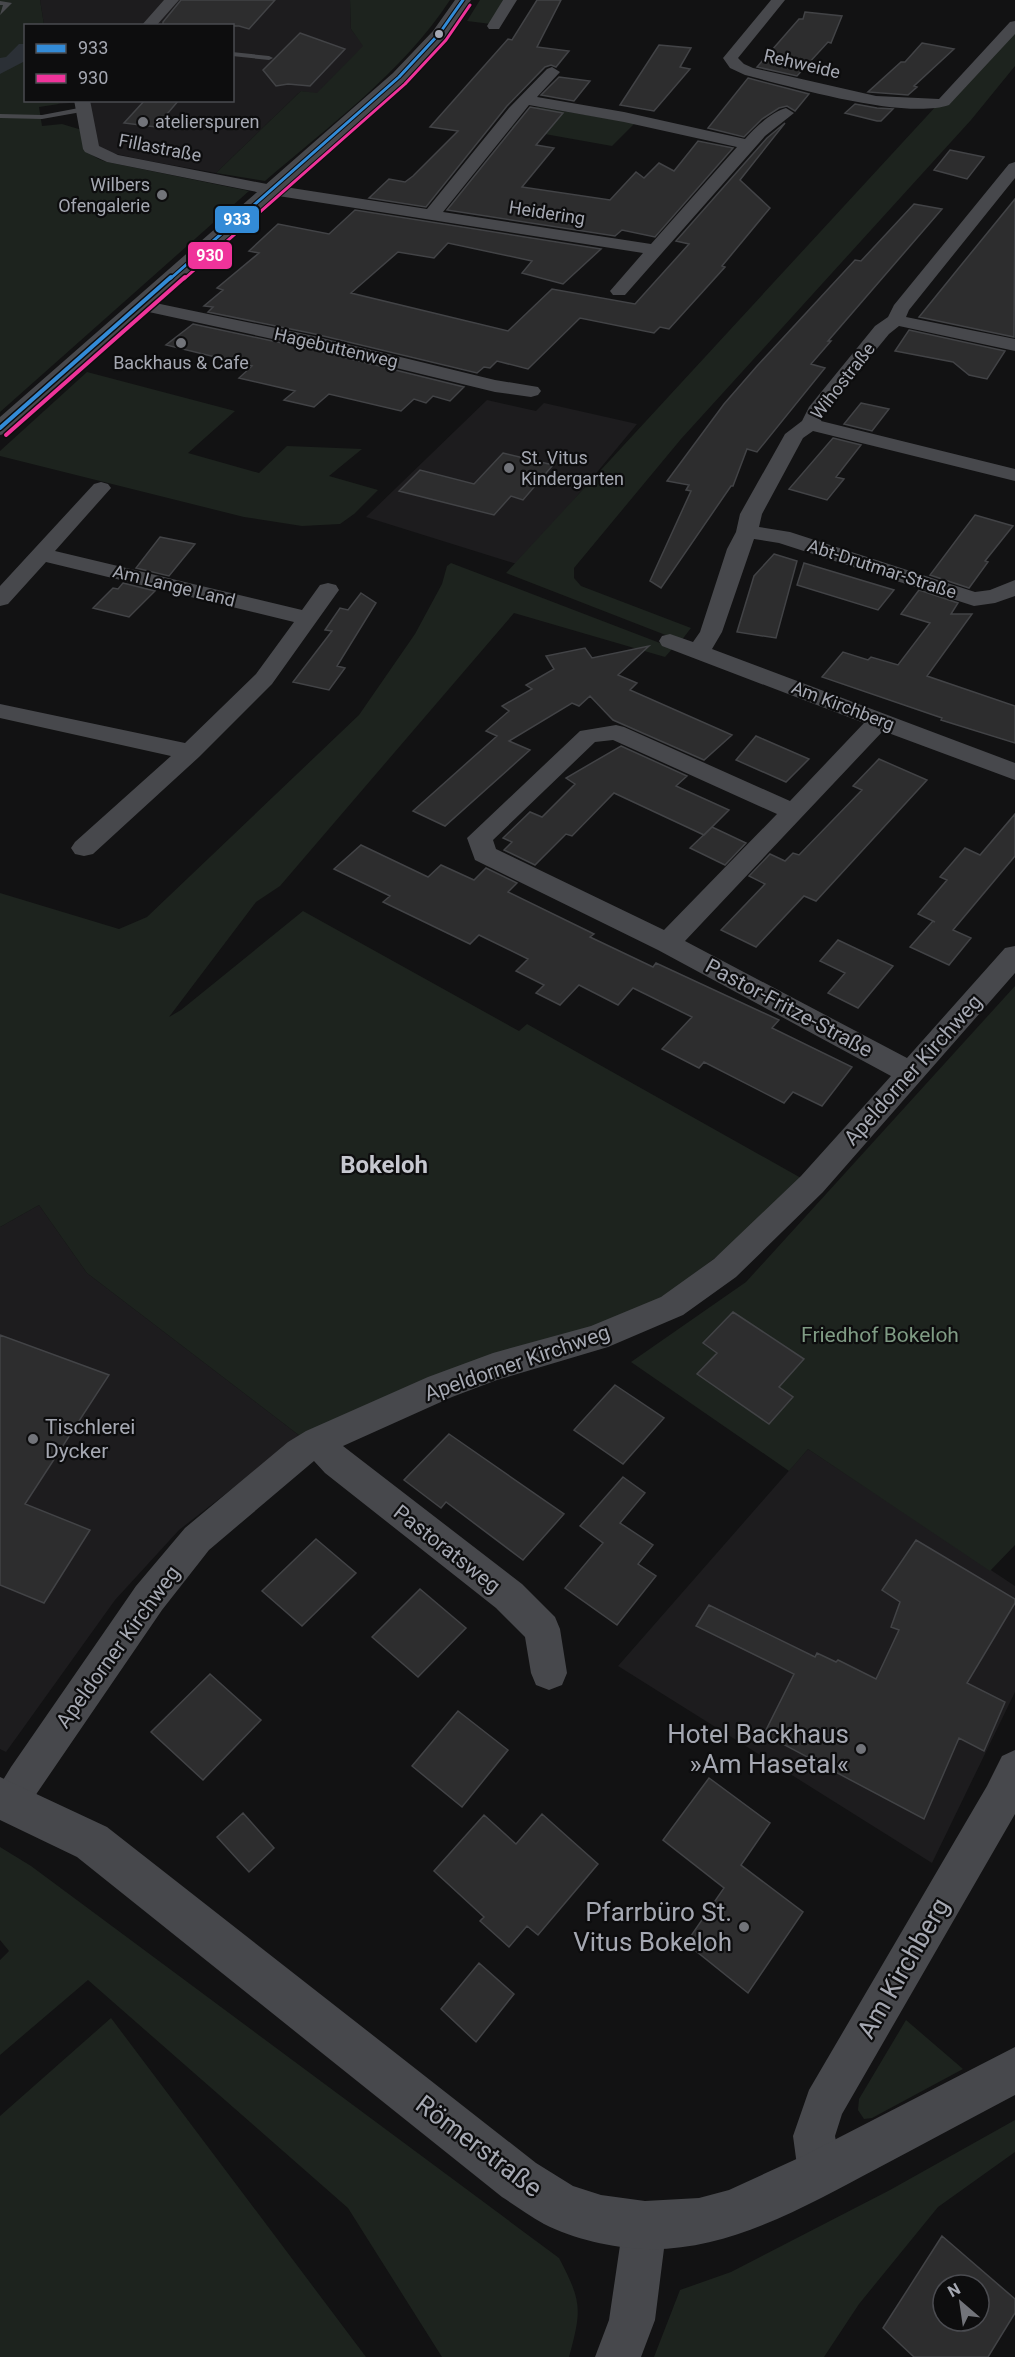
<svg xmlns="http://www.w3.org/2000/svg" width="1015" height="2357" font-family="Roboto,sans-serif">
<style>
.built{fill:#1d1c1e}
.green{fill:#1d231e}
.water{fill:#2b3036}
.building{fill:#2d2d2e;stroke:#424346;stroke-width:1.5;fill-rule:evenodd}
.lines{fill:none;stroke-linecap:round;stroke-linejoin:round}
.service{fill:#47484c;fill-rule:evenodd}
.minor{fill:#47484c;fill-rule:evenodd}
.tertiary{fill:#47484c;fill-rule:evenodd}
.bus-1-far1-casing{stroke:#0d0d0e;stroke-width:5}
.bus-1-casing{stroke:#0d0d0e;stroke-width:7}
.bus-2-far1-casing{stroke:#0d0d0e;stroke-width:5}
.bus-2-casing{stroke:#0d0d0e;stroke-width:7}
.bus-1-far1{stroke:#338bd7;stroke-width:3}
.bus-1{stroke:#338bd7;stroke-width:4}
.bus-2-far1{stroke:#ef339a;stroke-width:3}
.bus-2{stroke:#ef339a;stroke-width:4}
.bus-dot{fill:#a5a8b2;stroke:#0d0d0e;stroke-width:2}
.poi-dot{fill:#72747a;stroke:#0d0d0e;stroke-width:2}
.labels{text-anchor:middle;stroke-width:4.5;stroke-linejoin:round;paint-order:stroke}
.far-street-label{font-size:18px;fill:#a5a8b2;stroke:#0d0d0e}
.far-poi-label{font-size:18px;fill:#a5a8b2;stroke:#0d0d0e;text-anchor:start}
.street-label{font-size:21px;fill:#a5a8b2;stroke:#0d0d0e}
.park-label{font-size:21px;fill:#7f9b84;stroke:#0d0d0e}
.poi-label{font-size:21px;fill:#a5a8b2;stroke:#0d0d0e;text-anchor:start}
.quarter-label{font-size:24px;font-weight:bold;fill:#c6c7cf;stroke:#0d0d0e}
.near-poi-label{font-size:26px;fill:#a5a8b2;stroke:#0d0d0e;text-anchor:end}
.near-street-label{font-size:26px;fill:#a5a8b2;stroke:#0d0d0e}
.line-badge{stroke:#0d0d0e;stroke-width:2}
.badge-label{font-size:16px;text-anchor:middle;font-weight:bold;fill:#fff}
</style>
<rect width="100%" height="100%" fill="#121213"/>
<path class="built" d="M40,0H350L351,29L364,46L317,94L301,91L216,173L144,160L112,153L96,146L90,101L59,104L58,101L232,100V26L44,25Z
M487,400L536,411L544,403L637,424L520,565L366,517Z
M39,1205L87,1273L300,1436L179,1530L115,1600L6,1752L0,1749V1227Z
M808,1449L1015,1586V1692L932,1863L618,1666Z"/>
<path class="green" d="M0,0H40L44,25L26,26V100L58,101L59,104L39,107L42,126L62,124L82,130C87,150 86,155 107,162L249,191L0,412Z
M350,0H450C402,73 330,125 265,181L216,173L301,91L317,93L363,46L351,29Z
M480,0H503L491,24L467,21Z
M1015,25V66L971,120L681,439L574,568V578L581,586L691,628L681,641L506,573L938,104Z
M538,107L635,123L612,146L511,128L531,108Z
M87,372L235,411L188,453L259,473L287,446L362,449L329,476L378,490L354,514L340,524L302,526L244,517L0,456V451Z
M451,563L673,648L665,657L514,613L280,886L256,902L169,1017L181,1010L303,911L519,1031L527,1024L801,1178L723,1252L663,1297L593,1327L300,1436L87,1273L39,1205L0,1227V893L119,929L147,917L359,715L415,634L442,584L447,566Z
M1015,986V1545L990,1571L808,1449L789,1471L631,1362L746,1282Z
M0,1847L31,1866L559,2258C582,2302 582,2309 569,2357H442L348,2208L88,1980L0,2055V1960L9,1951L0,1940Z
M111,2018L366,2357H0V2116Z
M906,2020L963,2069L872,2118L864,2119L858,2110L859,2099Z
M1015,2120V2152L938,2207L859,2304L824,2357H654L680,2290L731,2272L890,2190Z"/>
<path class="water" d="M19,44H25V61L0,74V58L6,57Z"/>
<path class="building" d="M181,0H275L249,29L239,26H163V22Z
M537,0H561L537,47L569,51L556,67L551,65L545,67L507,106L426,207L369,198L389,179L405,182L413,176L458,131L430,127L508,39L512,40Z
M805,12L842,16L831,43L828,42L797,76L757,67L799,19H803Z
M300,33L345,49L310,86L288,84L276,86L263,70Z
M922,43L954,49L914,86L917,87L908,95L868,92L901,62H905Z
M659,45L691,48L680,67L690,69L654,111L620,105Z
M559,77L590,81L574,101L541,95Z
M748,78L809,94L795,111L787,106L779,108L762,119L744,137L708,128Z
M145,100H179L156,127L124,123Z
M855,104L877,108L893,109L881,121H877L845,113Z
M530,107L563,113L536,145L554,148L522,187L610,200L636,172L644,178L659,163L674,171L698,141L733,148L655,237L622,230L615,236L447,210Z
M785,123L740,180L770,208L722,266L725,267L669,329L660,327L654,333L580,318L528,369L497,361L490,368L484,367L477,373L315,334L208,312L213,307L204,306L223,290L217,288L259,253L249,251L278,224L329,234L355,210L601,249L563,284L522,273L532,261L448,243L434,258L398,252L351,293L508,331L552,289L635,304L689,244L676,241L767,138Z
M950,150L984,157L967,179L934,170Z
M1015,199L1014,337L919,317L962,264Z
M914,204L942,209L828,341H831L811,364L825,368L757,452L747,449L733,486H731L661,588L650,581L691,491L686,490L689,485L667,481L724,404L757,366L855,260L861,261Z
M193,324L314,350L464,387L450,401L433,396L426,403L414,399L401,411L329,394L314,407L284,400L295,391L239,378L252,366L166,345Z
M909,330L1005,351L987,379L969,375L953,362L895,351Z
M861,403L889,409L872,431L844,424Z
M833,438L861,445L836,477L844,479L827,500L789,489Z
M503,453L553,465L523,500L511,496L494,515L399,491L420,470L474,484Z
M975,515L1013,526L985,561L988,562L969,588L930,575Z
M160,537L195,544L169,576L136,568Z
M774,554L797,561L776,638L737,632L754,576Z
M804,563L894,590L878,610L797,585Z
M123,583L155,591L129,617L93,608L113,588L118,589Z
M919,590L958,603L951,614H972L927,676L1015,706V743L941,720L942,718L822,677L843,652L868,660L871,657L898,665L930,623L901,614Z
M361,593L376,603L337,666L345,668L329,690L293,682L332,631L325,630L340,608L348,610Z
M649,646L618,675L637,683L630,690L732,735L704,760L613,720L590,696L579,706L572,703L509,741L530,750L445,826L413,811L497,736L486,731L509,711L502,706L532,689L526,685L554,669L546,656L585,648L592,658Z
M756,736L809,759L786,782L736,760Z
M621,746L687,776L676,786L729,810L704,835L614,793L572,836L566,834L535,865L504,850L512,842L503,838L530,812L542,817L575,784L566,778Z
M879,759L927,780L816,901L804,896L756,947L721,930L765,884L749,876L770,854L785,861L793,853L799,855L862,790L853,786Z
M1015,814V856L953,930L971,938L949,965L910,947L933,921L935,922L918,914L947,880L940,877L965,848L980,855Z
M712,827L746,843L725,865L690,848Z
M361,845L428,877L441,865L474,880L486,868L517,883L508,892L594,934L590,937L653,967L656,963L779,1020L772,1028L852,1067L822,1106L793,1092L784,1103L704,1062L699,1068L662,1049L692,1017L633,988L618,1005L579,985L560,1005L536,993L544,985L516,971L528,959L479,935L470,944L383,902L390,896L334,869Z
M838,940L893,966L858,1008L828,993L845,973L820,961Z
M733,1312L804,1359L779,1387L793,1397L769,1424L697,1374L717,1353L703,1343Z
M0,1335L109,1375L25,1504L90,1530L44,1603L0,1585Z
M615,1385L664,1418L623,1464L574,1430Z
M449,1434L564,1514L523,1560L446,1502L441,1508L404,1480Z
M623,1477L645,1493L620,1523L653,1545L638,1564L656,1576L617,1625L565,1588L603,1543L580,1526Z
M316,1539L356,1573L302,1626L262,1591Z
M916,1540L1015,1599V1603L967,1683L1005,1702L984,1751L959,1738L924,1819L764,1734L794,1674L696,1626L709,1605L815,1657L817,1653L836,1662L838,1660L876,1679L899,1630L891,1627L900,1602L882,1590Z
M420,1589L466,1628L418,1677L372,1637Z
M210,1674L261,1720L203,1780L151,1732Z
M458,1711L508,1750L462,1807L412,1766Z
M709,1778L770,1823L741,1865L803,1912L748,1993L686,1943L724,1888L663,1840Z
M243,1813L274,1848L249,1872L217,1837Z
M542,1814L598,1864L538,1935L527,1926L509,1947L480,1921L484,1917L434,1871L484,1815L516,1844Z
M479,1963L514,1994L476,2042L441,2009Z
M942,2236L1015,2299V2313L988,2357H914L883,2328ZM943,2285H979V2321H943Z"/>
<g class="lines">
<path class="service" d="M0,1L12,3L0,15L3,5H0Z
M232,52L269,56L273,58L269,60L232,56Z
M84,107H87V111L42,119L0,118V114L42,115Z"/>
<path class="minor" d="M164,0H179L156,26H141Z
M503,0H517L499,29H489L487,26Z
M771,0H785L738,58L744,64L753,68L876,96L939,99L1010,22L1015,21V34L949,105C905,120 792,87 745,75L730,68L723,58Z
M552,67L560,72L537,97L624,112L745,139C755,128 771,112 786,108L794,113L765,136L625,295H613L610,291L643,253L272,195L107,162L85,152L83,149L74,100H90L99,146L118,155L272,185L427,209L509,108L547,69ZM529,105L624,122L737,147L651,244L443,212Z
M1015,162V178L909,310L906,317L1015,339V351L899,326L889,334L825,412L821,421L1015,469V481L813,431L803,438L762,514L759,527L790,532L975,592L990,590L1015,580V596L995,603L974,606L779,543L754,539L722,632L712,649L1015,763V780L883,731L685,941L907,1058L1005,948L1015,946V973L823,1192L736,1277L683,1315L608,1347L497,1380L452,1397L343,1446L522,1584L555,1617L560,1629L567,1673L562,1685L549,1690L536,1685L531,1673L525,1637L496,1608L325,1473L314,1461L209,1550L162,1610L37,1793L25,1817L11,1822L0,1818V1785L11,1767L136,1586L185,1528L288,1442L306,1431L428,1377L493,1353L591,1326L661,1297L714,1259L801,1176L891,1076L658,950L475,860L467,838L580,731L616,725L624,727L790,801L864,723L662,646L659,641L662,636L670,634L693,642L700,632L727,549L736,532L740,514L785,434L802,421L809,407L875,326L888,317L894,305L1009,164ZM613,740L777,814L664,930L496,849L493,840L595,742Z
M141,300L314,336L495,380L538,387L541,391L538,395L531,397L495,392L314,348L135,309L132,305L135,301Z
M101,482L108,484L111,488L55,551L302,610L320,585L328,583L336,585L339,590L272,684L199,757L93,854L84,856L75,854L71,848L75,842L171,756L0,718V704L185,743L256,674L294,622L46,562L8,604L0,606V586L94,484Z
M1015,1750V1814L842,2114L835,2136L842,2173L835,2188L820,2195L805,2188L798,2173L793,2136L809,2090L987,1786L1002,1756Z
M645,2203L661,2209L667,2225L655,2320L641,2357H595L609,2320L623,2225L629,2209Z"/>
<path class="tertiary" d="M455,0H471L445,37L405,81L8,433L0,435V417L393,73L433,31Z
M0,1777L107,1827L536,2163L573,2186L601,2195L645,2201L699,2198L729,2190L803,2156L1015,2047V2095C969,2119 924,2144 878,2168C808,2205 728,2252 645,2249C613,2248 573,2239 544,2224C530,2216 516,2206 502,2197L77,1857L0,1820Z"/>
<defs>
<path id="bus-1-far1" d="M170,279L399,77L439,34L463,0"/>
<path id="bus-1" d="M0,428L171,277"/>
<path id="bus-2-far1" d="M184,279L405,84L446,40L470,5"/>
<path id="bus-2" d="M6,435L185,277"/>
</defs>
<use href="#bus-1-far1" class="bus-1-far1-casing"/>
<use href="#bus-1" class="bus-1-casing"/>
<use href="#bus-2-far1" class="bus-2-far1-casing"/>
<use href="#bus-2" class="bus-2-casing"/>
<use href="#bus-1-far1" class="bus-1-far1"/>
<use href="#bus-1" class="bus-1"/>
<use href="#bus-2-far1" class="bus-2-far1"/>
<use href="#bus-2" class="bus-2"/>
</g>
<circle class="bus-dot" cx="439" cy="34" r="5"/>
<g class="poi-dot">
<circle cx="143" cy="122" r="6"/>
<circle cx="162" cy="195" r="6"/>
<circle cx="181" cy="343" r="6"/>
<circle cx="509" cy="468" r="6"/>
<circle cx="33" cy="1439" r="6"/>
<circle cx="861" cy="1749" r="6"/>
<circle cx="744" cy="1927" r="6"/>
</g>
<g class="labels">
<g class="far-street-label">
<text transform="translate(802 64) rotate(13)" y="6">Rehweide</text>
<text transform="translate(160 148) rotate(11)" y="6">Fillastraße</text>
<text transform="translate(547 213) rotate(9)" y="6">Heidering</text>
<text transform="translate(336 348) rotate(13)" y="6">Hagebuttenweg</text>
<text transform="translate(843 381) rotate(-52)" y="6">Wihostraße</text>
<text transform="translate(882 569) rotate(18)" y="6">Abt-Drutmar-Straße</text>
<text transform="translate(174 586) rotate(14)" y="6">Am Lange Land</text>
<text transform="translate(843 706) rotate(21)" y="6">Am Kirchberg</text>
</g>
<g class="far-poi-label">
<text x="155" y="128">atelierspuren</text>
<text x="150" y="191" text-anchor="end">Wilbers<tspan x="150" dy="21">Ofengalerie</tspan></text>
<text x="181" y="369" text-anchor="middle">Backhaus &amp; Cafe</text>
<text x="521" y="464">St. Vitus<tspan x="521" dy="21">Kindergarten</tspan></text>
</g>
<g class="street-label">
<text transform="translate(789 1008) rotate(28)" y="7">Pastor-Fritze-Straße</text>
<text transform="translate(913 1070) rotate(-48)" y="7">Apeldorner Kirchweg</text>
<text transform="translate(517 1363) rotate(-19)" y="7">Apeldorner Kirchweg</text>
<text transform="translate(447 1549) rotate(38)" y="7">Pastoratsweg</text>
<text transform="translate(118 1647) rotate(-54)" y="7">Apeldorner Kirchweg</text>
</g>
<g class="park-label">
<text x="880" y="1342">Friedhof Bokeloh</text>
</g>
<g class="poi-label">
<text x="45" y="1434">Tischlerei<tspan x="45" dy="24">Dycker</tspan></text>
</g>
<g class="quarter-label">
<text x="384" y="1173">Bokeloh</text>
</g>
<g class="near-poi-label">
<text x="849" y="1743">Hotel Backhaus<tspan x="849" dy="30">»Am Hasetal«</tspan></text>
<text x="732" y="1921">Pfarrbüro St.<tspan x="732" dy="30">Vitus Bokeloh</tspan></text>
</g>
<g class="near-street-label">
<text transform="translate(903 1968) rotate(-60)" y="9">Am Kirchberg</text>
<text transform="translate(479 2146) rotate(37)" y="9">Römerstraße</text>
</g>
</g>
<g class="line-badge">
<rect x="214" y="205" width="46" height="29" rx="6" fill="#338bd7"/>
<rect x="187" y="241" width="46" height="29" rx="6" fill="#ef339a"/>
</g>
<g class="badge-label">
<text x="237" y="225">933</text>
<text x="210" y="261">930</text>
</g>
<rect x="24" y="24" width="210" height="78" fill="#0d0d0e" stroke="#4a4b50" stroke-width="1.5"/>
<rect x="36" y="44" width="30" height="9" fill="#338bd7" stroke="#4a4b50" stroke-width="1.5"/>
<text x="78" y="54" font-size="18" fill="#a5a8b2">933</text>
<rect x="36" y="74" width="30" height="9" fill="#ef339a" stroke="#4a4b50" stroke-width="1.5"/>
<text x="78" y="84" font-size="18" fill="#a5a8b2">930</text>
<g transform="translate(961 2303) rotate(331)"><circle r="28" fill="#0d0d0e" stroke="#4a4b50" stroke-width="1.5"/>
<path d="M0-4.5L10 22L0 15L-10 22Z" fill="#72747a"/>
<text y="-9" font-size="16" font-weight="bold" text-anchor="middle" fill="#a5a8b2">N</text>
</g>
</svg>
